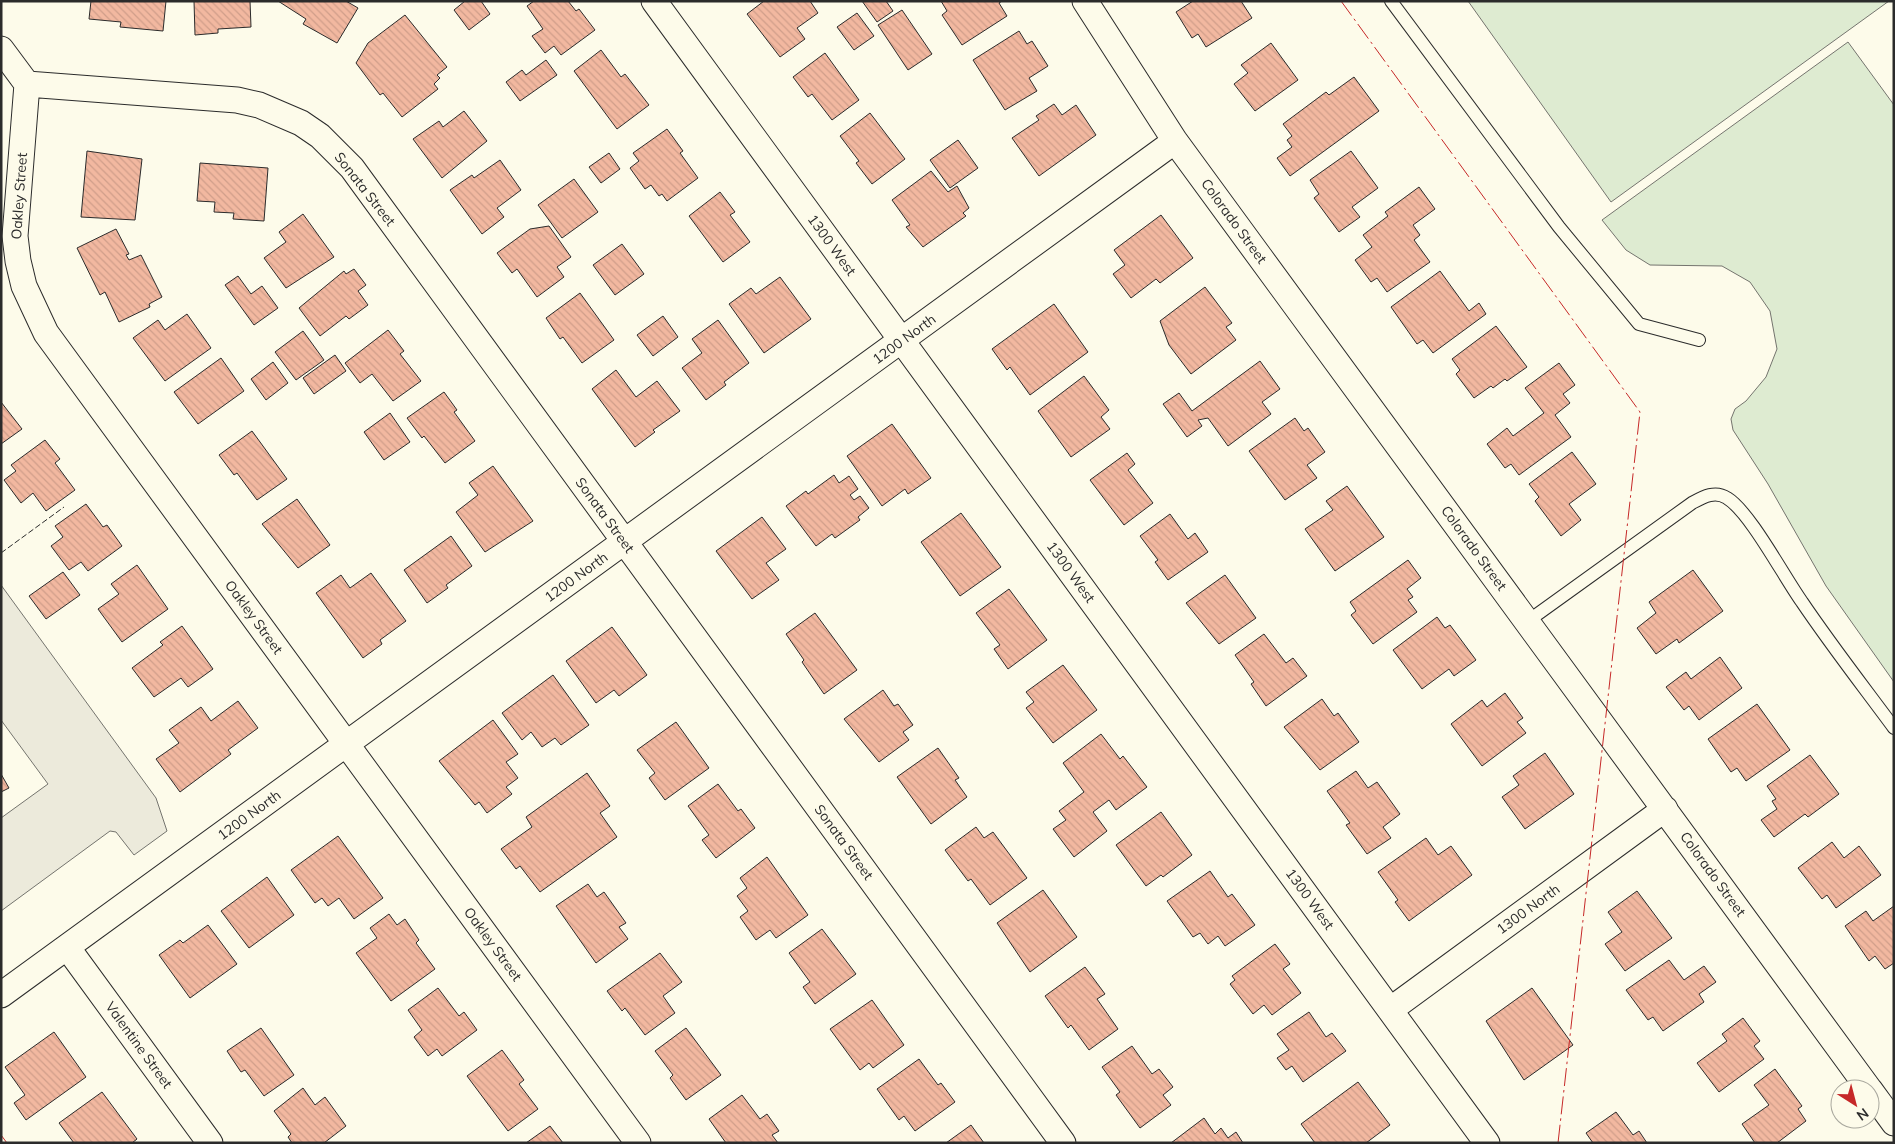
<svg xmlns="http://www.w3.org/2000/svg" width="1895" height="1144" font-family="Mulish,sans-serif">
<style>
.green{fill:#deebd1;stroke:#74746e}
.parking{fill:#eceadb;stroke:#74746e}
.building{fill:url(#building-back-hatch);stroke:#2b2b2b}
.lines{fill:none;stroke-linecap:round;stroke-linejoin:round}
.service-casing{stroke:#2b2b2b;stroke-width:14}
.minor-casing{stroke:#2b2b2b;stroke-width:27}
.service{stroke:#fdfbea;stroke-width:12}
.minor{stroke:#fdfbea;stroke-width:25}
.fence{stroke:#2b2b2b;stroke-width:1;stroke-dasharray:6 2.5;stroke-linecap:butt}
.power{stroke:#c62828;stroke-width:1;stroke-dasharray:18 4 2.5 4;stroke-linecap:butt}
.labels{text-anchor:middle;stroke-width:4;stroke-linejoin:round;paint-order:stroke}
.street-label{font-size:14px;fill:#2b2b2b;stroke:#fdfbea}
</style>
<defs>
<pattern id="building-back-hatch" width="6" height="6" patternUnits="userSpaceOnUse" patternTransform="scale(1.25)"><rect width="6" height="6" fill="#f2b8a0"/><path d="M-1 5l2 2M0 0l6 6M5-1l2 2" fill="none" stroke="#d09e8a"/></pattern>
</defs>
<rect width="100%" height="100%" fill="#fdfbea"/>
<path class="green" d="M1468,1H1889L1611,202Z
M1848,42L1894,105V682L1826,586L1768,484L1733,430L1731,419L1735,409L1746,401L1766,377L1777,349L1770,311L1750,282L1722,266L1650,265L1626,250L1602,220Z"/>
<path class="parking" d="M1,585L156,798L167,831L134,855L116,832L110,831L1,911V818L48,784L1,720Z"/>
<path class="building" d="M91,1H166L163,31L120,27L121,22L89,19Z
M194,1H250L251,27L218,29V33L195,35Z
M278,1H346L358,8L337,43L303,24L306,19Z
M465,1H481L490,14L469,30L454,10Z
M534,1H568L576,11L579,9L595,30L561,55L554,46L545,53L532,36L543,29L527,6Z
M764,1H810L818,13L797,28L805,39L780,57L747,14Z
M862,1H886L893,11L877,22Z
M941,1H1002L999,3L1007,16L962,45L942,15L947,11Z
M1193,1H1241L1252,18L1206,47L1198,34L1192,38L1176,12Z
M902,10L932,54L908,70L878,25Z
M857,13L874,36L854,50L837,27Z
M405,15L447,67L437,75L440,78L434,84L438,89L402,117L383,93L380,95L356,63L368,43Z
M1019,31L1027,44L1032,41L1048,66L1029,78L1037,91L1005,110L973,60Z
M1271,43L1298,80L1255,111L1234,84L1248,73L1241,65Z
M601,50L621,77L625,74L649,105L617,129L574,71Z
M825,53L859,100L832,120L812,94L808,97L793,77Z
M546,60L557,75L520,101L506,82L522,70L526,75Z
M1354,77L1379,111L1290,176L1277,158L1292,147L1287,140L1292,136L1283,124L1326,92L1329,95Z
M1054,104L1062,115L1076,105L1096,135L1039,176L1012,138L1039,120L1036,116Z
M464,111L487,141L442,178L413,139L439,121L443,127Z
M870,113L905,159L872,184L856,163L859,161L840,136Z
M667,129L683,151L680,153L698,178L667,201L662,194L659,196L651,185L645,189L630,168L639,161L633,153Z
M958,140L978,168L950,188L930,160Z
M87,151L142,159L135,220L81,217Z
M1351,151L1378,188L1352,207L1360,217L1339,232L1314,198L1319,194L1310,180Z
M609,153L620,169L601,183L589,167Z
M500,160L521,190L497,208L504,217L482,234L450,190L472,175L474,178Z
M200,163L268,168L264,221L233,219L234,213L214,212L215,202L197,201Z
M931,171L948,192L957,186L969,208L963,213L966,216L923,247L906,227L910,225L892,200Z
M574,179L598,212L562,238L538,205Z
M1419,187L1435,209L1413,225L1420,235L1414,240L1430,262L1387,292L1377,278L1371,282L1355,260L1372,247L1363,235L1388,216L1385,212Z
M720,192L735,212L730,215L750,242L723,262L689,216Z
M303,214L334,257L286,288L264,258L286,242L279,232Z
M1161,215L1193,258L1160,283L1156,279L1131,298L1113,274L1125,265L1114,250Z
M549,226L571,257L557,267L564,277L537,297L517,269L512,273L497,253L530,229Z
M116,229L129,254L126,255L129,260L141,255L162,297L149,304L150,307L119,322L105,292L100,295L77,248Z
M622,244L644,274L615,295L593,265Z
M354,269L366,285L358,291L368,305L349,319L346,316L320,336L299,308L344,271L346,274Z
M1440,271L1469,311L1479,303L1486,314L1433,353L1423,340L1417,344L1391,307Z
M238,276L251,294L262,286L278,308L254,325L225,285Z
M780,277L811,319L764,353L729,304L751,288L756,294Z
M1205,287L1232,323L1226,327L1236,340L1191,374L1169,345L1160,321Z
M580,293L614,340L582,363L563,337L560,339L546,318Z
M1054,304L1088,352L1030,395L1010,367L1007,370L992,349Z
M187,314L211,348L165,381L133,338L158,320L165,330Z
M663,316L678,337L653,356L637,335Z
M718,320L749,363L724,382L726,385L706,400L682,368L702,353L692,339Z
M1496,326L1527,367L1507,381L1505,379L1493,388L1491,386L1474,398L1456,374L1460,370L1452,359Z
M388,330L404,351L400,354L421,381L393,401L372,374L360,383L345,363Z
M303,331L324,360L296,380L275,352Z
M335,355L346,371L314,394L303,378Z
M221,358L244,391L198,424L174,392Z
M1260,361L1280,389L1262,402L1271,414L1228,446L1208,418L1198,420L1202,426L1187,437L1163,404L1179,393L1192,411Z
M273,362L288,383L266,400L251,379Z
M1559,363L1575,385L1563,394L1570,403L1555,415L1571,437L1519,475L1511,464L1505,468L1487,444L1507,428L1513,436L1544,413L1525,388Z
M616,370L636,397L657,381L680,411L653,430L655,432L635,447L592,389Z
M1084,376L1109,410L1101,417L1110,429L1071,457L1038,411Z
M444,392L457,410L454,412L475,441L445,463L424,436L422,438L407,418Z
M1,402L22,429L1,444Z
M390,413L410,442L384,460L364,432Z
M1295,418L1304,431L1308,428L1325,452L1307,465L1317,478L1285,500L1249,451Z
M892,424L931,478L908,494L905,489L882,506L847,456Z
M252,431L287,479L257,500L237,473L234,475L219,455Z
M45,440L60,459L55,463L75,490L46,511L33,493L21,503L4,480L16,471L11,465Z
M1572,452L1596,484L1569,504L1581,520L1561,536L1535,501L1539,497L1529,484Z
M1127,453L1135,464L1128,470L1153,503L1124,525L1090,480Z
M493,466L533,521L485,552L456,512L478,495L469,483Z
M834,475L839,483L849,476L858,489L850,495L854,500L860,496L869,508L858,517L860,520L835,538L832,534L816,546L786,506L806,491L808,494Z
M1347,486L1384,537L1335,571L1305,529L1333,510L1326,501Z
M297,499L330,545L298,568L262,524Z
M86,504L103,527L107,525L122,546L88,571L81,562L69,570L51,546L63,537L55,526Z
M961,513L1001,567L960,596L921,542Z
M1170,514L1188,539L1195,533L1208,552L1168,580L1155,562L1158,560L1140,536Z
M762,517L786,549L766,563L779,580L752,599L716,551Z
M451,536L472,566L446,585L448,588L427,603L404,570Z
M1408,560L1421,578L1407,589L1413,597L1408,600L1417,612L1373,644L1351,615L1356,611L1350,602Z
M137,565L168,609L122,642L98,609L119,594L111,584Z
M1693,570L1723,611L1679,643L1677,639L1656,654L1637,628L1656,613L1649,602Z
M63,572L80,595L46,619L29,596Z
M371,573L406,621L380,640L382,644L363,658L316,593L341,575L350,588Z
M1225,575L1256,618L1219,644L1186,603Z
M1009,589L1047,640L1008,669L994,649L1000,645L976,613Z
M815,613L857,670L824,694L802,662L804,660L786,634Z
M1437,617L1445,628L1450,625L1476,660L1454,676L1449,669L1422,689L1393,650Z
M182,626L213,669L188,687L181,678L154,697L132,668L163,645L160,642Z
M612,627L647,675L619,696L614,690L596,703L566,661Z
M1264,634L1286,663L1293,658L1307,676L1266,706L1251,684L1254,682L1235,655Z
M1720,657L1742,688L1699,720L1689,706L1684,710L1666,687L1686,672L1691,679Z
M1063,665L1097,710L1053,743L1026,708L1034,702L1026,692Z
M553,675L589,725L561,745L555,738L542,747L531,732L522,740L502,713Z
M883,690L894,706L898,704L913,725L903,732L909,740L879,762L844,719Z
M1505,693L1523,718L1517,722L1526,733L1482,766L1451,724L1482,700L1487,707Z
M1322,699L1334,716L1338,713L1359,742L1320,770L1284,727Z
M238,701L258,728L228,750L231,754L180,792L156,759L179,743L169,730L201,707L211,721Z
M1757,704L1790,750L1746,781L1737,768L1731,772L1708,739Z
M493,720L518,754L506,762L518,778L506,787L512,794L487,813L479,802L475,805L439,761Z
M676,722L709,768L665,800L649,778L655,773L637,750Z
M1101,734L1120,759L1123,756L1147,787L1116,810L1109,800L1093,812L1107,831L1074,857L1053,829L1066,820L1059,811L1084,792L1063,763Z
M938,748L959,778L955,780L967,797L931,824L897,777Z
M1545,753L1574,794L1525,829L1502,797L1519,785L1513,776Z
M1810,755L1839,794L1808,817L1805,814L1774,837L1761,820L1777,809L1772,801L1776,799L1767,786Z
M1356,771L1368,788L1377,782L1400,814L1383,827L1391,838L1367,854L1346,825L1350,823L1327,791Z
M587,773L610,806L600,813L617,837L540,892L520,866L516,869L501,849L532,827L526,817Z
M1,774L9,788L1,792Z
M718,784L738,811L741,809L755,828L716,858L702,840L709,835L688,806Z
M1161,812L1192,855L1163,877L1161,875L1146,886L1116,845Z
M976,827L984,838L993,832L1027,878L990,905L971,879L968,881L945,850Z
M338,836L383,898L354,919L339,898L328,906L322,898L315,903L291,870Z
M1426,838L1438,855L1451,846L1472,875L1409,921L1395,902L1398,900L1378,872Z
M1832,842L1844,858L1859,846L1881,875L1836,908L1827,895L1822,899L1798,868Z
M767,857L808,915L776,938L770,930L756,940L740,917L748,911L737,896L747,888L740,878Z
M1210,871L1228,897L1232,894L1255,925L1225,946L1218,936L1208,944L1200,933L1193,937L1167,901Z
M267,877L294,915L249,948L221,911Z
M588,884L597,897L604,892L626,923L619,927L628,939L596,963L556,906Z
M1043,890L1077,937L1030,972L997,923Z
M1637,891L1672,938L1625,971L1605,944L1622,932L1608,912Z
M1894,906V963L1885,969L1875,956L1869,961L1845,926L1866,911L1873,921Z
M389,914L397,925L405,919L419,940L416,943L435,969L391,1001L356,953L377,938L370,928Z
M208,925L237,964L190,998L159,955L180,940L183,943Z
M822,929L856,974L815,1004L803,987L810,982L789,953Z
M1275,944L1290,964L1283,969L1301,993L1272,1015L1264,1005L1253,1014L1230,984L1235,980L1232,976Z
M660,953L682,982L663,996L675,1013L645,1035L625,1008L622,1011L607,991Z
M1669,960L1684,980L1704,966L1716,982L1699,994L1704,1002L1663,1031L1653,1017L1648,1020L1626,990Z
M1085,967L1105,994L1097,999L1118,1029L1089,1050L1071,1025L1068,1028L1045,996Z
M438,988L459,1016L464,1012L477,1030L442,1056L437,1049L428,1056L414,1037L422,1030L408,1010Z
M1532,988L1573,1045L1524,1080L1486,1021Z
M872,1000L904,1045L873,1068L869,1063L860,1070L830,1029Z
M1309,1012L1326,1037L1332,1033L1346,1051L1303,1082L1292,1066L1286,1070L1277,1058L1289,1050L1277,1034Z
M1743,1018L1760,1041L1754,1046L1764,1059L1719,1092L1697,1063L1727,1041L1722,1034Z
M261,1028L294,1075L264,1096L245,1070L241,1072L227,1051Z
M686,1028L721,1075L686,1100L670,1078L673,1075L655,1051Z
M54,1032L86,1077L26,1120L14,1103L25,1095L5,1067Z
M1132,1046L1152,1074L1159,1069L1173,1087L1163,1095L1171,1105L1140,1128L1116,1095L1120,1092L1102,1067Z
M502,1050L524,1080L519,1084L538,1109L508,1131L467,1076Z
M919,1059L938,1085L941,1083L955,1102L915,1131L904,1116L899,1120L877,1089Z
M1775,1069L1802,1106L1798,1109L1806,1121L1777,1143H1755L1742,1124L1769,1105L1754,1085Z
M1358,1082L1390,1125L1366,1143H1315L1301,1124Z
M303,1088L315,1105L325,1097L346,1126L324,1143H292L288,1137L291,1134L274,1111Z
M102,1092L137,1139L132,1143H74L59,1123Z
M742,1095L760,1119L767,1114L779,1131L772,1135L778,1143H726L709,1119Z
M1616,1112L1633,1135L1639,1131L1647,1143H1593L1586,1133Z
M1204,1118L1215,1134L1221,1128L1228,1138L1236,1132L1243,1143H1171Z
M971,1125L984,1143H946Z
M550,1126L563,1143H526Z"/>
<g class="lines">
<defs>
<path id="service" d="M1391,1L1559,227L1639,324L1699,340
M1528,621L1692,503C1703,497 1715,490 1727,498C1750,512 1784,577 1802,602C1831,645 1863,686 1894,728"/>
<path id="minor" d="M654,1L1487,1143
M1085,1L1175,141L1869,1089
M1,49L27,84L15,236L18,261L24,286L46,333L638,1143
M27,84L237,100L259,105L301,123L320,136L352,168L1063,1143
M67,947L210,1143
M1,995L1175,141
M1390,1010L1665,809
M1870,1090L1894,1123"/>
</defs>
<use href="#service" class="service-casing"/>
<use href="#minor" class="minor-casing"/>
<use href="#service" class="service"/>
<use href="#minor" class="minor"/>
<path class="fence" d="M1,553L64,507"/>
<path class="power" d="M1341,1L1640,412L1558,1143
M1,1135L7,1143"/>
</g>
<g class="labels">
<g class="street-label">
<text transform="translate(365 189) rotate(52)" y="5">Sonata Street</text>
<text transform="translate(19 196) rotate(-86)" y="5">Oakley Street</text>
<text transform="translate(1234 221) rotate(54)" y="5">Colorado Street</text>
<text transform="translate(832 245) rotate(54)" y="5">1300 West</text>
<text transform="translate(904 339) rotate(-36)" y="5">1200 North</text>
<text transform="translate(605 515) rotate(54)" y="5">Sonata Street</text>
<text transform="translate(1474 548) rotate(54)" y="5">Colorado Street</text>
<text transform="translate(1071 572) rotate(54)" y="5">1300 West</text>
<text transform="translate(576 577) rotate(-36)" y="5">1200 North</text>
<text transform="translate(254 617) rotate(54)" y="5">Oakley Street</text>
<text transform="translate(249 815) rotate(-36)" y="5">1200 North</text>
<text transform="translate(844 842) rotate(54)" y="5">Sonata Street</text>
<text transform="translate(1713 874) rotate(54)" y="5">Colorado Street</text>
<text transform="translate(1310 899) rotate(54)" y="5">1300 West</text>
<text transform="translate(1528 909) rotate(-36)" y="5">1300 North</text>
<text transform="translate(493 944) rotate(54)" y="5">Oakley Street</text>
<text transform="translate(139 1045) rotate(54)" y="5">Valentine Street</text>
</g>
</g>
<rect width="1895" height="1144" fill="none" stroke="#2b2b2b" stroke-width="5"/>
<g transform="translate(1855 1104) rotate(144)"><circle r="24" fill="#fdfbea" stroke="#a9a89e"/>
<path d="M0-4L9 19L0 12L-9 19Z" fill="#c62828"/>
<text y="-8" font-size="14" font-weight="bold" text-anchor="middle" fill="#2b2b2b">N</text>
</g>
</svg>
